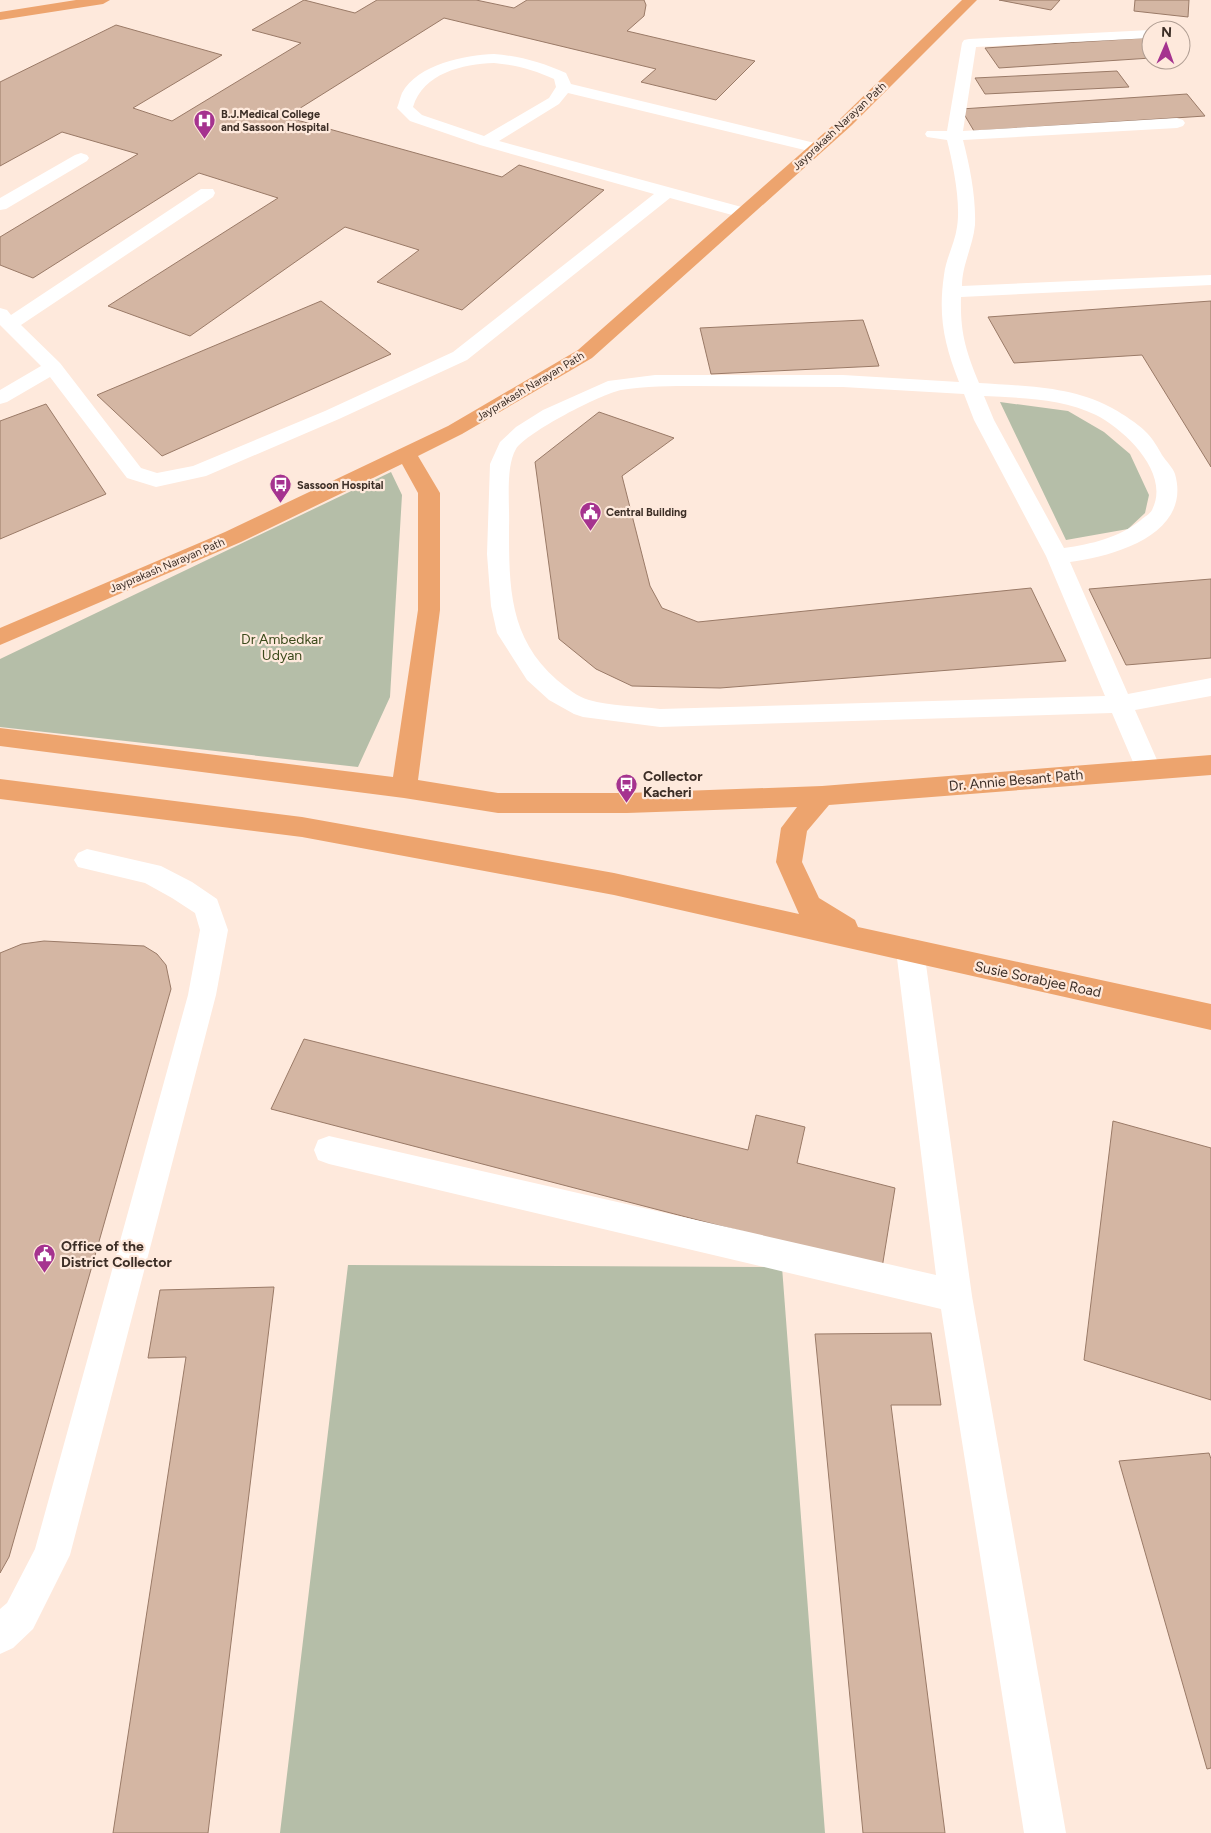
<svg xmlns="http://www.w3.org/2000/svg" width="1211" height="1833" font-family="Figtree,sans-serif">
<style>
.green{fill:#b5bea8}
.building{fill:#d4b6a3;stroke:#9a7a67}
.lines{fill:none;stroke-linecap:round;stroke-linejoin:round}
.minor{fill:#fff;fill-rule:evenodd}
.major{fill:#eda46e;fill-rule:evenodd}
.labels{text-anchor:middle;stroke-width:4.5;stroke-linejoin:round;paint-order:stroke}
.far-poi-label{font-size:11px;font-weight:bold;fill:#3c2e26;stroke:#fee9dc;text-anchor:start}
.far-street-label{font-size:11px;fill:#3c2e26;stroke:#fee9dc}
.park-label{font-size:14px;fill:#3b4a1b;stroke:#fee9dc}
.poi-label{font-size:14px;font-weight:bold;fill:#3c2e26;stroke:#fee9dc;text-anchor:start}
.street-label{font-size:14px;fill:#3c2e26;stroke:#fee9dc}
</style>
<rect width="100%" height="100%" fill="#fee9dc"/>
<path class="green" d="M1000,402L1068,411L1104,432L1130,454L1149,495L1145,513L1128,529L1066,540Z
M391,472L402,495L390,697L358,767L0,727V659Z
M348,1265L782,1267L825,1833H280Z"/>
<path class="building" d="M304,0L355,13L377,0H476L514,8L527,0H644L646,5L644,16L627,31L755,61L716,100L641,82L656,69L444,18L286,117L502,177L519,165L604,190L462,310L377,282L419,250L345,227L190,336L108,306L278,198L199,173L33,278L0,265V237L138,154L62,132L0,166V82L116,25L222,55L133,108L172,121L301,43L252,30Z
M999,0H1060L1051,10Z
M1135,0H1189L1188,17L1134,11Z
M1142,38L1151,49V58L999,68L985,48Z
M1117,71L1129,87L985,94L975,78Z
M1187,94L1205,116L974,131L961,109Z
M321,301L391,354L162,456L97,395Z
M1211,301V467L1142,355L1014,363L988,317Z
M863,320L879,366L711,374L700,328Z
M46,404L106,494L0,539V421Z
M599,412L674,438L622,476L650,586L662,608L698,622L1031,588L1066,661L720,688L632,686L596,669L559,639L535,462Z
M1211,579V658L1126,665L1089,589Z
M44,941L144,946L157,954L166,965L171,989L9,1557L0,1573V953L22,944Z
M304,1039L748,1150L756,1115L805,1127L797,1163L895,1188L882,1268L271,1109Z
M1113,1121L1211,1148V1400L1084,1360Z
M274,1287L208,1833H113L186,1357L148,1358L160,1290Z
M931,1333L941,1405H891L945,1833H863L815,1334Z
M1209,1453L1211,1459V1768L1207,1769L1119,1461Z"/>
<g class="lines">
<path class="minor" d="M1151,30V38L976,47L963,131L1177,118L1183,120L1185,123L1183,126L1177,128L963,140C970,167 976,197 975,225C973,246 962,265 962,286L1211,275V285L961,297C960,333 966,351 979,383C1022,386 1071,386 1110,407C1120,412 1140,425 1147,433C1153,439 1158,448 1162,455C1166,461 1173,468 1175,474C1192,534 1115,556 1070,562L1128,694L1211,678V696L1135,710L1161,769L1157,776L1148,779L1139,776L1112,713L660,727L583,717L574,714L549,700L527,680L497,633L491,606L487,554L490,464L500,442L516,427L543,410L608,381L655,375H843L959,382C944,344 938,316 944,275C946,258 955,243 957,227C961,203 953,164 947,140L927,137L925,134L927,131H947L962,43L964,40L969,39ZM696,386L843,387L964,394L974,420L1046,556L1105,696L660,709C639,706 609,706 589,700C577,697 566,687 557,680C509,638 509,587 509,527C510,506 505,467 516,449C527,432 601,394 621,390C645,386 671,386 696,386ZM984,396C1021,398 1062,398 1096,415C1125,430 1171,473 1152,510C1150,514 1144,517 1141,520C1118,538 1092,544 1064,548L994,420Z
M494,54C520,56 543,63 566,73L571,84L823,145L825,148L823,151L817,153L568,93L559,104L499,141L749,209L752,213L749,217L743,218L670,198L467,360L339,419L206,476L156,487L127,478L50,377L7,402L0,404V390L41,366L0,325V308L7,310L11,315L201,189H213L215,193L213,197L21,325L60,363L141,468L157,473L193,466L325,411L453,352L654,194L480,145L410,121L397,108C399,103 400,98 402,93C418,64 465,55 494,54ZM494,63C516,65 534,70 554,79L556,87L549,98L484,136L422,115L413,107C423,73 463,64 494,63Z
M81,153L87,155L89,158L87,161L6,209L0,210V198L75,155Z
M87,849L161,866L192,882L217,899L228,930L216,995L70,1555L33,1629L13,1648L0,1654V1609L7,1603L35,1549L188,995L200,930L195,913L172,898L145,883L78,867L74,860L78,853Z
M910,938L920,942L924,950L972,1296L1066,1833H1024L941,1309L329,1164L318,1160L314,1150L318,1140L329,1136L936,1275L896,950L900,942Z"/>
<path class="major" d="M76,0H110L103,4L0,20V12Z
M962,0H977L852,125L592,358L462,434L418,456L440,493V610L418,780L498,793H627L822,786L1211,755V775L829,805L807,831L802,862L819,898L855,920L858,927L1211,1004V1030L614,895L302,837L0,799V779L302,817L614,873L799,914L776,862L781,828L797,807L627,813H498L404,798L0,746V728L393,777L418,610V493L402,464L241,542L0,645V628L225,532L448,426L578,350L840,119Z"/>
</g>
<defs>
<symbol id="hospital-pin" viewBox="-11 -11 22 30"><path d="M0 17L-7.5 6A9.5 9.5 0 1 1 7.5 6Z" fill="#a5338f" stroke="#fee9dc"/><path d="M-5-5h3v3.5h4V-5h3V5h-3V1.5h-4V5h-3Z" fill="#fff"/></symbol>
<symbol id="bus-pin" viewBox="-11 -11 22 30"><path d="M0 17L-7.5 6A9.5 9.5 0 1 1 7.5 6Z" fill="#a5338f" stroke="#fee9dc"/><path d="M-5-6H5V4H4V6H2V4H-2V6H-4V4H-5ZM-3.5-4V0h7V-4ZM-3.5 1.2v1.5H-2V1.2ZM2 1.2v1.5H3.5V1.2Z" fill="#fff"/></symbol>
<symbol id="civic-pin" viewBox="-11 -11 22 30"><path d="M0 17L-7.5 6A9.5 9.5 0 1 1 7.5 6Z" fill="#a5338f" stroke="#fee9dc"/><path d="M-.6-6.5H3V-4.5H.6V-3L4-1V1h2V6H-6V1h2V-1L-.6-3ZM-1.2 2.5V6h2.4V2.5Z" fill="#fff"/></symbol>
</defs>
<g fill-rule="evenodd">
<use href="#hospital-pin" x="192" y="108" width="25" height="34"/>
<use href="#bus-pin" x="268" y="472" width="25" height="34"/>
<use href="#civic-pin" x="578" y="500" width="25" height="34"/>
<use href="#bus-pin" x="614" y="772" width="25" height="34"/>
<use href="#civic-pin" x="32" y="1242" width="25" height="34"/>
</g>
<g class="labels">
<g class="far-poi-label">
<text x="221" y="118">B.J.Medical College<tspan x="221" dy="13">and Sassoon Hospital</tspan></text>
<text x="297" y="489">Sassoon Hospital</text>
<text x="606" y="516">Central Building</text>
</g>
<g class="far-street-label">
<text transform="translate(839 126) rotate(-43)" y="4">Jayprakash Narayan Path</text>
<text transform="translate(530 386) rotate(-31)" y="4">Jayprakash Narayan Path</text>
<text transform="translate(167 565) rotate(-23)" y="4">Jayprakash Narayan Path</text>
</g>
<g class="park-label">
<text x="282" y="644">Dr Ambedkar<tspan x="282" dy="16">Udyan</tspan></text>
</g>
<g class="poi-label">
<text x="643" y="781">Collector<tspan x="643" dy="16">Kacheri</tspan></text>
<text x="61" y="1251">Office of the<tspan x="61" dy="16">District Collector</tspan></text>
</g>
<g class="street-label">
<text transform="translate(1016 780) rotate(-5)" y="5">Dr. Annie Besant Path</text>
<text transform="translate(1038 979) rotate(12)" y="5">Susie Sorabjee Road</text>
</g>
</g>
<g transform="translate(1166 45) rotate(2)"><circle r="24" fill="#fee9dc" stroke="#b09e93"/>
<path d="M0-4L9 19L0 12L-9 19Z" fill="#a5338f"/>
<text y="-8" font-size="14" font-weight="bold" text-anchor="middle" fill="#3c2e26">N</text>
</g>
</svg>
